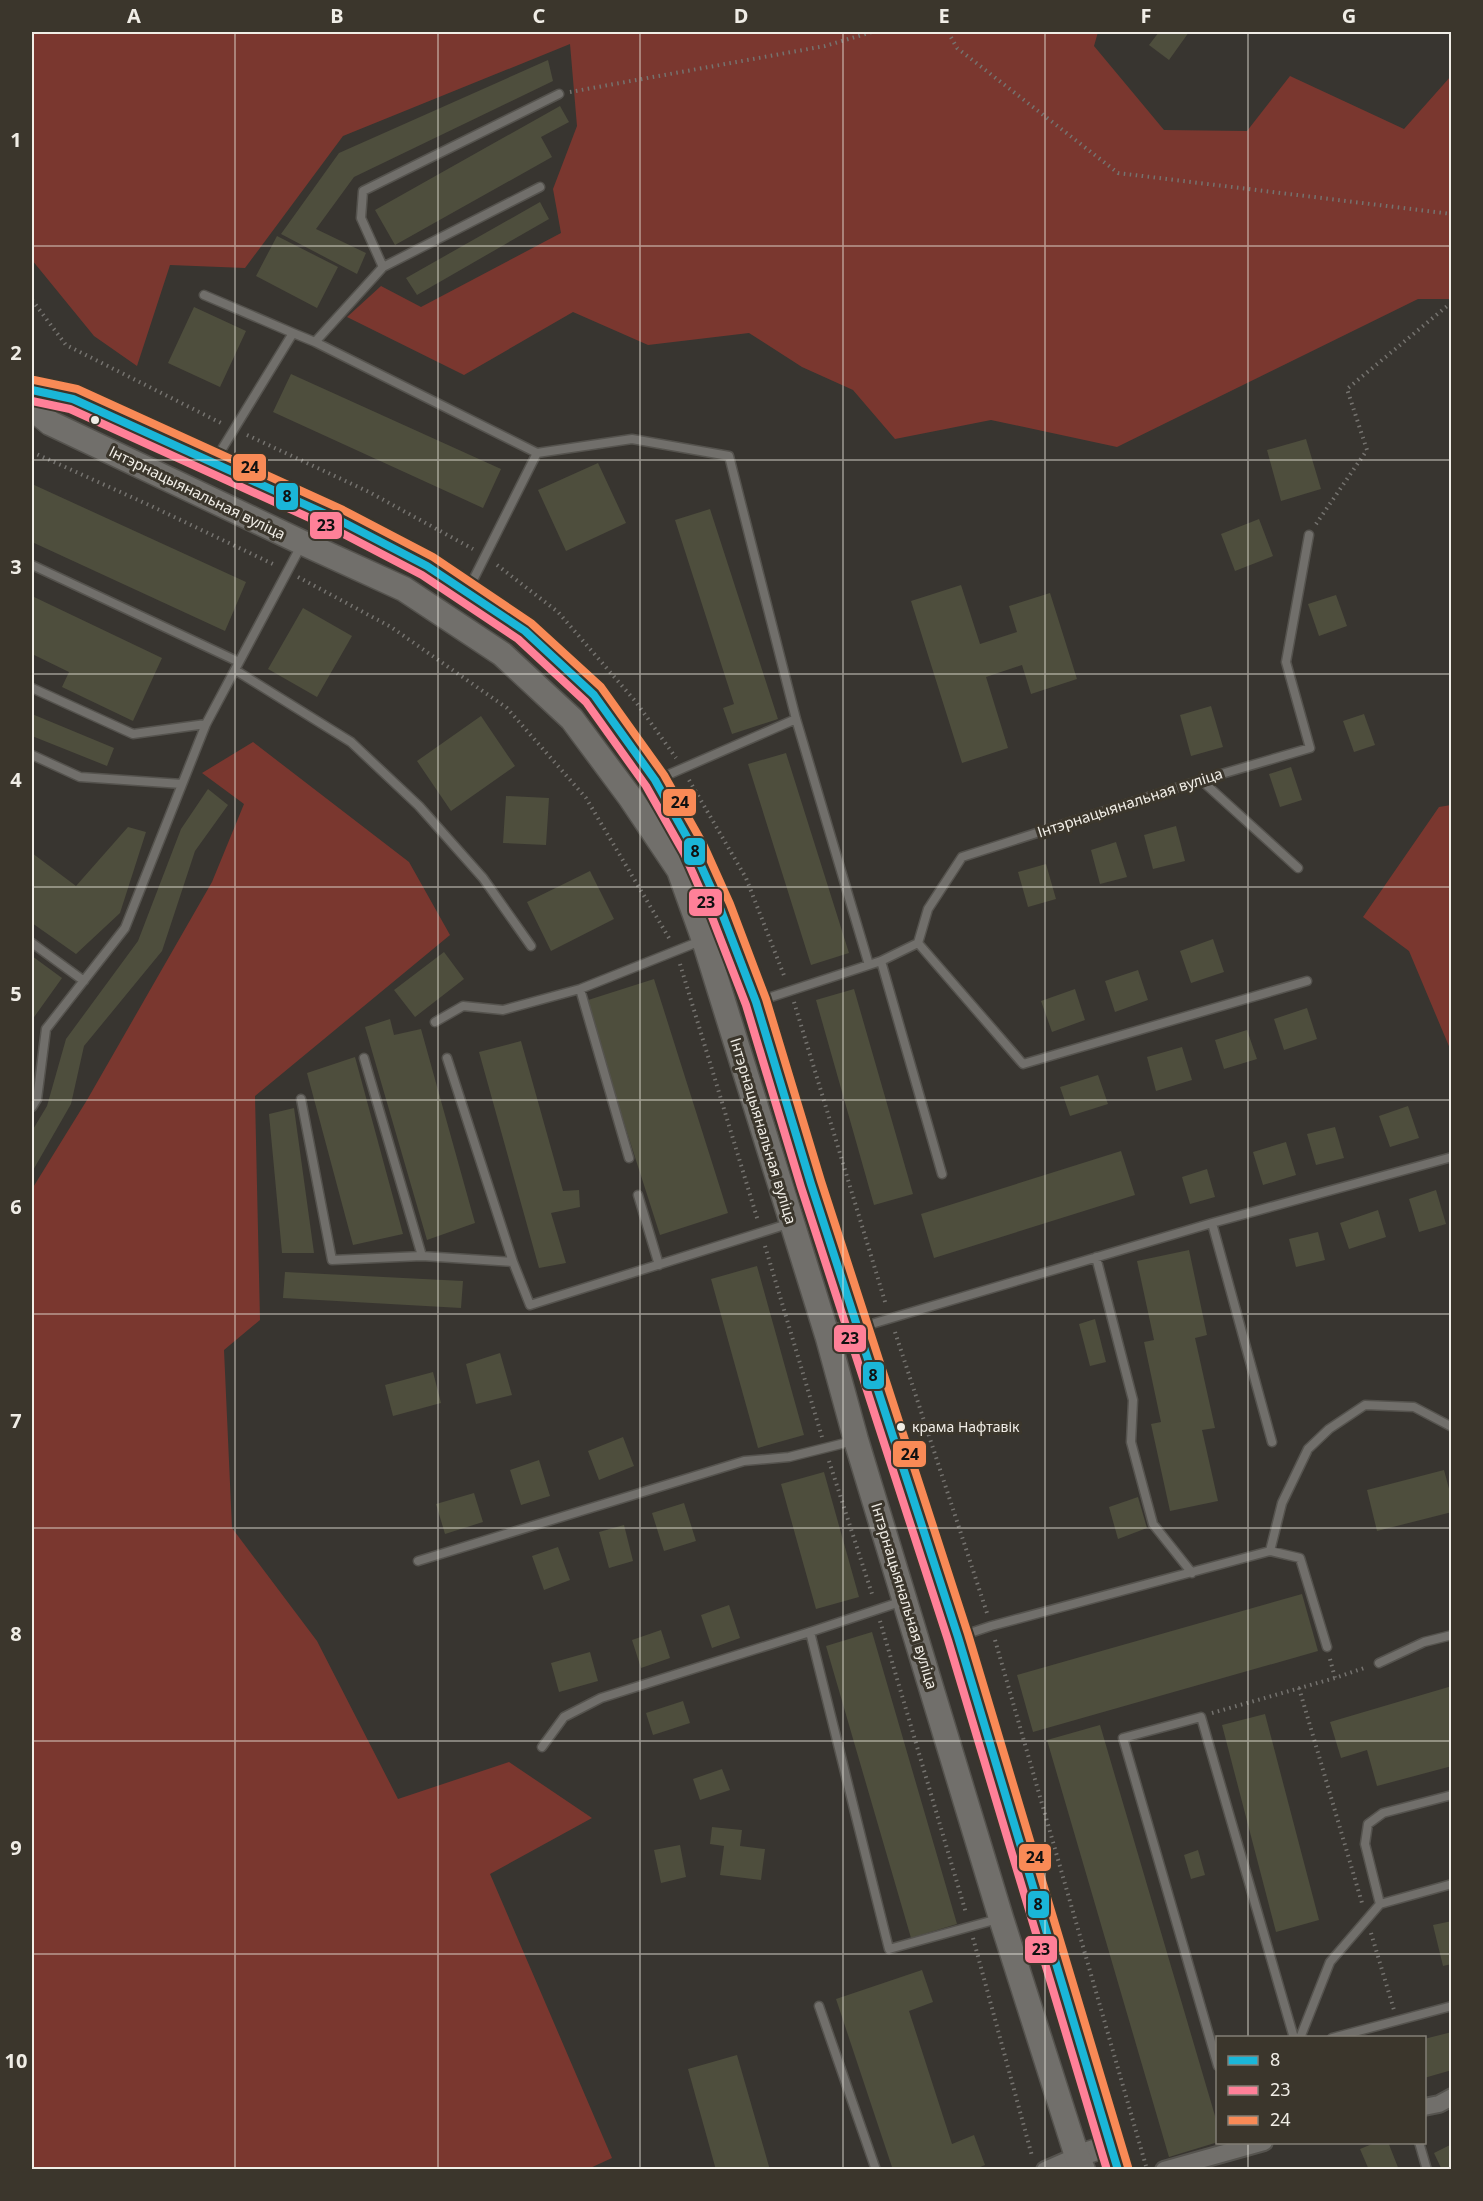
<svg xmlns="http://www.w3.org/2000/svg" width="1483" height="2201" font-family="'Noto Sans',sans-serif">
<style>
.green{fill:#7a372f}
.building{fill:#4e4e3d}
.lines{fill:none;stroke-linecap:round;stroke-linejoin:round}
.service-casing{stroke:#55534e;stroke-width:11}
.minor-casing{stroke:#55534e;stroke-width:20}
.tertiary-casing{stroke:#55534e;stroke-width:24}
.secondary-casing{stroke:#55534e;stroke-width:27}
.path{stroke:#75736f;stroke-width:4;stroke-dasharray:1.5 4.5;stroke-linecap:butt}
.service{stroke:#716f6b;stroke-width:8}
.minor{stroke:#716f6b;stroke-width:16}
.tertiary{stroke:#716f6b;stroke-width:21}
.secondary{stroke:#716f6b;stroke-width:24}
.bus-1-casing{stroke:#3b362c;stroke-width:12}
.bus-2-casing{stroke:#3b362c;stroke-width:12}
.bus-3-casing{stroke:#3b362c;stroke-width:12}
.bus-1{stroke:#1ab6d8;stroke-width:8}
.bus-2{stroke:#ff8098;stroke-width:8}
.bus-3{stroke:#f98a56;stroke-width:8}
.grid{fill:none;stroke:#f0ede6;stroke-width:1.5;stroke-opacity:0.55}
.bus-dot{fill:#f0ede6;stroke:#3b362c;stroke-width:2}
.labels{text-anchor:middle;stroke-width:6;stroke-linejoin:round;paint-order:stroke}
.bus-label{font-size:14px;fill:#f0ede6;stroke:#3b362c;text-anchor:start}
.street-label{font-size:15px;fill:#f0ede6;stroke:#3b362c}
.line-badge{stroke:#3b362c;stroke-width:2}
.pale-badge-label{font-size:16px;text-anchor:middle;font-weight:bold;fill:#111}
.neatline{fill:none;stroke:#f0ede6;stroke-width:2}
.grid-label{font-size:20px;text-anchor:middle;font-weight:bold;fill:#f0ede6}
</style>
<rect width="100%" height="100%" fill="#383530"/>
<path class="green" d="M32,32H1098L1094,46L1164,130L1247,131L1290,76L1404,129L1451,76V299H1418L1117,447L991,420L895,439L853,390L802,367L749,333L648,345L573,312L464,375L347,317L381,286L421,307L561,233L553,189L577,126L570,44L343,136L245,268L170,265L137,366L94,336L32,260Z
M253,742L409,862L450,935L255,1096L260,1320L224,1350L232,1528L317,1641L398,1799L509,1762L592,1818L490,1874L612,2158L588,2169H32V1189L87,1100L212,882L244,804L202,773Z
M1451,805H1452L1451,1051L1409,951L1363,917L1439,807Z"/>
<path class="building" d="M1159,32H1189L1169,60L1149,45Z
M548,60L553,81L354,177L316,229L366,253L357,274L281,234L339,153Z
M560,106L569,122L541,137L552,157L395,245L375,210Z
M540,202L549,219L417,295L406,278Z
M277,236L338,267L317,308L256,276Z
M194,307L246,331L220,387L168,363Z
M291,374L501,469L483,508L273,412Z
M1306,439L1321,489L1281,501L1267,450Z
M598,463L626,523L566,551L538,490Z
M32,484L246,582L225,631L32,542Z
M710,509L778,719L732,734L723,708L734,704L675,520Z
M1259,519L1273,556L1235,571L1221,534Z
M961,585L980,644L1017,632L1009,606L1050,593L1077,679L1031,694L1022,665L986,677L1008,748L962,763L911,601Z
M1336,595L1347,626L1319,636L1308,604Z
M32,596L162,658L133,721L62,687L69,672L32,654Z
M303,608L352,636L317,697L268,669Z
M1211,706L1223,747L1191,756L1180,715Z
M32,714L114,748L107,766L32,736Z
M1364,714L1375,745L1354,752L1343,721Z
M481,716L515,766L451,811L417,761Z
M786,753L849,953L811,965L748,764Z
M1291,767L1302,800L1280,807L1269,774Z
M208,789L228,805L195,851L162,951L84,1046L71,1104L32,1172V1131L47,1106L66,1039L138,941L181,829Z
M506,796L549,798L546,845L503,843Z
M1176,826L1185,861L1153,869L1144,835Z
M128,827L146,832L120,913L76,954L32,923V853L76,886Z
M1116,842L1127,877L1100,884L1091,850Z
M1046,864L1056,899L1028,907L1018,872Z
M590,871L614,919L551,951L527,902Z
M1213,939L1224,972L1191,983L1180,951Z
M444,952L464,979L415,1017L394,990Z
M32,956L62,978L32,1020Z
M1138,970L1148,1000L1115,1012L1105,981Z
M654,979L728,1213L660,1235L585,1001Z
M854,989L913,1194L874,1205L816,1000Z
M1075,989L1085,1020L1052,1032L1041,1001Z
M1307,1008L1317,1039L1284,1050L1274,1019Z
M390,1019L394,1035L421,1029L475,1223L427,1240L365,1027Z
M1247,1030L1257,1059L1224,1069L1215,1040Z
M521,1041L563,1191L579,1190L580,1207L551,1213L566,1263L539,1268L479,1052Z
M1182,1047L1192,1080L1156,1091L1147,1057Z
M355,1057L403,1234L353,1245L307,1073Z
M1098,1075L1108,1104L1070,1116L1060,1087Z
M1408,1106L1419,1138L1390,1147L1379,1116Z
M294,1108L314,1253H282L269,1114Z
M1335,1127L1344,1158L1316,1165L1307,1134Z
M1286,1142L1296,1175L1263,1185L1253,1152Z
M1121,1151L1135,1195L934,1258L921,1214Z
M1207,1169L1215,1197L1190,1204L1182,1177Z
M1436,1190L1446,1224L1419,1232L1409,1199Z
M1378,1210L1386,1237L1349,1249L1340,1223Z
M1318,1232L1325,1260L1296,1267L1289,1239Z
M1189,1250L1207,1335L1195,1338L1215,1428L1202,1430L1218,1501L1170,1511L1151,1424L1161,1422L1144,1342L1154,1340L1137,1261Z
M757,1266L804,1435L758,1448L711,1279Z
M285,1272L463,1281L461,1308L283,1298Z
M1095,1319L1106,1362L1090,1366L1079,1324Z
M500,1353L512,1395L476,1404L466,1364Z
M433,1372L441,1403L393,1416L385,1385Z
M623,1437L634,1466L599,1480L588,1451Z
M539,1460L550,1496L521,1505L510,1470Z
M1444,1470L1452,1500V1512L1377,1531L1367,1490Z
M824,1472L859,1597L816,1609L781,1484Z
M474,1493L483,1522L445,1534L436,1504Z
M1138,1497L1147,1528L1118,1539L1109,1507Z
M684,1503L696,1541L664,1551L652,1513Z
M624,1525L633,1561L609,1568L599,1532Z
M558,1547L570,1580L544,1590L532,1556Z
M1302,1594L1318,1651L1033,1732L1017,1675Z
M729,1605L740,1638L712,1648L701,1615Z
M661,1630L670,1658L641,1668L632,1640Z
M872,1632L957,1924L911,1938L826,1646Z
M590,1652L598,1681L559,1692L551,1663Z
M1452,1686V1766L1377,1786L1367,1750L1341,1758L1330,1722Z
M683,1701L690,1723L653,1735L646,1713Z
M1265,1714L1319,1920L1276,1932L1222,1725Z
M1100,1725L1218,2126V2142L1169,2157L1047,1740Z
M722,1769L730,1790L700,1800L693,1779Z
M712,1827L742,1830L740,1846L765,1849L761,1880L720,1875L724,1846L710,1844Z
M680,1845L686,1877L661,1883L654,1850Z
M1198,1850L1205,1875L1191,1879L1184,1855Z
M1452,1921V1964L1443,1966L1433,1925Z
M922,1970L933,2002L909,2011L952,2144L974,2135L985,2165L973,2170H893L836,1999Z
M1452,2032V2070L1424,2078V2039Z
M737,2055L770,2170H716L688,2069Z
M1377,2142H1388L1399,2170H1369L1360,2149Z
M1452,2144V2170H1442L1434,2153Z"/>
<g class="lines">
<defs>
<path id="service" d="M383,267L361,218L363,191L559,94
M204,295L293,333
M315,342L537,453L632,439L729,456L796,719L869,965
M214,462L293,333L315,342L383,267L540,187
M32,565L239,662
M467,592L537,453
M235,670L351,742L419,806L483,878L531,946
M32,688L133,734L206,724
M32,755L80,777L182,784
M656,780L796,719
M1201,780L1298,868
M32,943L84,981
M881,961L942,1174
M1307,981L1023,1064L918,943L928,909L962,857L1201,780L1310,748L1286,662L1309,535
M580,989L629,1158
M759,1001L881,961L918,943
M435,1022L463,1006L503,1010L580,989L703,940
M364,1058L422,1256L513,1262L530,1305L791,1223
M447,1058L513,1262
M301,1099L332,1260L422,1256
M32,1107L37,1099L46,1029L125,928L206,724L302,544
M638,1195L659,1265
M1212,1223L1272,1442
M1096,1257L1133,1400L1131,1442L1153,1524L1192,1573
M858,1328L1212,1223L1452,1157
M1270,1551L1300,1558L1327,1647
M418,1561L744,1461L789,1457L853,1441
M810,1632L889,1949L998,1919
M958,1637L991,1626L1270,1551L1282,1503L1308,1449L1329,1429L1365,1405L1414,1407L1452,1427
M1379,1663L1424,1642L1452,1635
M542,1747L564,1717L601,1698L810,1632L903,1601
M1380,1904L1365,1844L1368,1824L1383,1813L1452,1795
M819,2006L876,2170
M1300,2038L1330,1962L1380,1904L1452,1884
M1332,2038L1452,2006
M1218,2066L1123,1738L1201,1717L1294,2038
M1419,2142L1427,2170"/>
<path id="minor" d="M1424,2107L1439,2104L1452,2097
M1045,2170L1077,2156
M1164,2170L1264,2142"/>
<path id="tertiary" d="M828,1338L858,1328
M1077,2156L1111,2145"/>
<path id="secondary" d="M32,390L73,399L339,520L427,566L525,631L594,695L655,780L693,848L720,908L756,1002L811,1184L958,1637L1118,2170
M32,408L50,423L303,543L404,589L502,654L572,719L630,797L679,870L704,940L828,1338L856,1440L1001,1918L1077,2156L1083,2170"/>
</defs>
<use href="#service" class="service-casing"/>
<use href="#minor" class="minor-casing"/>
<use href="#tertiary" class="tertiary-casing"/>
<use href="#secondary" class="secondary-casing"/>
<path class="path" d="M948,32L957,48L1118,173L1452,214
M570,92L825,46L872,32
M32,300L66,345L221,423
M247,435L369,492L473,549
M32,452L149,505L275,565
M1316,524L1367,450L1347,389L1452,302
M497,565L558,612L636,702L676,758
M298,577L391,627L507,708L586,798L669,938
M689,780L746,878L785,978
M680,964L758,1221
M794,1002L886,1305
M765,1246L822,1437
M895,1332L987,1613
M829,1461L873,1597
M880,1621L966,1913
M995,1640L1146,2166
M1330,1659L1335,1678L1367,1667
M1299,1688L1362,1903
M1212,1713L1335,1678
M1371,1933L1394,2010
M973,1938L1032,2156"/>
<use href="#service" class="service"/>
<use href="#minor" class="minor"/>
<use href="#tertiary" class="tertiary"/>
<use href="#secondary" class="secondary"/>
<defs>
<path id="bus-1" d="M32,390L73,399L339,520L427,566L525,631L594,695L655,780L693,848L720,908L756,1002L811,1184L958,1637L1118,2170"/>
<path id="bus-2" d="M32,401L70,409L334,529L422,575L518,639L586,702L646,786L684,853L710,912L746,1005L801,1187L948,1640L1107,2170"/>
<path id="bus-3" d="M34,380L77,389L343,510L433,557L531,623L601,687L664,775L703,844L730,904L766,999L821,1181L968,1634L1128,2167"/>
</defs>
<use href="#bus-1" class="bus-1-casing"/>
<use href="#bus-2" class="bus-2-casing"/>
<use href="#bus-3" class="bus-3-casing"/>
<use href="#bus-1" class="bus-1"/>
<use href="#bus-2" class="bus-2"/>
<use href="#bus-3" class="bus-3"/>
</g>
<path class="grid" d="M235,32V2170M438,32V2170M640,32V2170M843,32V2170M1045,32V2170M1248,32V2038M32,246H1452M32,460H1452M32,674H1452M32,887H1452M32,1100H1452M32,1314H1452M32,1528H1452M32,1741H1452M32,1954H1452M1248,2142V2170"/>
<g class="bus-dot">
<circle cx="95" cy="420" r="5"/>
<circle cx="901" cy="1427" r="5"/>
</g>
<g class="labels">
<g class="bus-label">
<text x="912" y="1432">крама Нафтавік</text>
</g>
<g class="street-label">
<text transform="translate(197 493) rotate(26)" y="5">Інтэрнацыянальная вуліца</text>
<text transform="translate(1130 803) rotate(-18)" y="5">Інтэрнацыянальная вуліца</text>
<text transform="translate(763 1131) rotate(73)" y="5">Інтэрнацыянальная вуліца</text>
<text transform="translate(904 1596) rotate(73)" y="5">Інтэрнацыянальная вуліца</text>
</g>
</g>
<g class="line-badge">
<rect x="232" y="453" width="35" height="29" rx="6" fill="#f98a56"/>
<rect x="275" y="482" width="24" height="29" rx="6" fill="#1ab6d8"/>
<rect x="309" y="511" width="34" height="29" rx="6" fill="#ff8098"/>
<rect x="662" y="788" width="35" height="29" rx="6" fill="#f98a56"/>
<rect x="683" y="837" width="23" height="29" rx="6" fill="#1ab6d8"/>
<rect x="688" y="888" width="35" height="29" rx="6" fill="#ff8098"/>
<rect x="833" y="1324" width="34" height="29" rx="6" fill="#ff8098"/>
<rect x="862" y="1361" width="23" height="29" rx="6" fill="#1ab6d8"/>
<rect x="892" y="1440" width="35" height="28" rx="6" fill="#f98a56"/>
<rect x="1018" y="1843" width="34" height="29" rx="6" fill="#f98a56"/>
<rect x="1027" y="1890" width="23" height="29" rx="6" fill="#1ab6d8"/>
<rect x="1024" y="1935" width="34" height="29" rx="6" fill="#ff8098"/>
</g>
<g class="pale-badge-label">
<text x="250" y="473">24</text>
<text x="287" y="502">8</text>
<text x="326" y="531">23</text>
<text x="680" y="808">24</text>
<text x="695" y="857">8</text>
<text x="706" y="908">23</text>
<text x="850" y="1344">23</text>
<text x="873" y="1381">8</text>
<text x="910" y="1460">24</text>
<text x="1035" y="1863">24</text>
<text x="1038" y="1910">8</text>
<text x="1041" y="1955">23</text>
</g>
<rect width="1483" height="2201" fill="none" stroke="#3b362c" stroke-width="66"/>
<rect x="1216" y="2036" width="210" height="108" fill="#3b362c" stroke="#837f76" stroke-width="1.5"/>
<rect x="1228" y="2056" width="30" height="9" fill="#1ab6d8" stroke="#837f76" stroke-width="1.5"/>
<text x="1270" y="2066" font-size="18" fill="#f0ede6">8</text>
<rect x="1228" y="2086" width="30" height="9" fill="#ff8098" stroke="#837f76" stroke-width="1.5"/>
<text x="1270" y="2096" font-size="18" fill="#f0ede6">23</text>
<rect x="1228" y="2116" width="30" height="9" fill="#f98a56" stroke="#837f76" stroke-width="1.5"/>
<text x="1270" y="2126" font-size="18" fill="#f0ede6">24</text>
<rect x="33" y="33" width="1417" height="2135" class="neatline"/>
<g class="grid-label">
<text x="134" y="23">A</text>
<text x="337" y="23">B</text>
<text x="539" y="23">C</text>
<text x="741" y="23">D</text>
<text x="944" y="23">E</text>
<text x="1146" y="23">F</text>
<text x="1349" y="23">G</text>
<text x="16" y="147">1</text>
<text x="16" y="360">2</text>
<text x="16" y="574">3</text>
<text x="16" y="787">4</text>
<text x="16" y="1001">5</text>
<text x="16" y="1214">6</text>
<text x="16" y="1428">7</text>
<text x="16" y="1641">8</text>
<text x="16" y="1855">9</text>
<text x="16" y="2068">10</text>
</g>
</svg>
